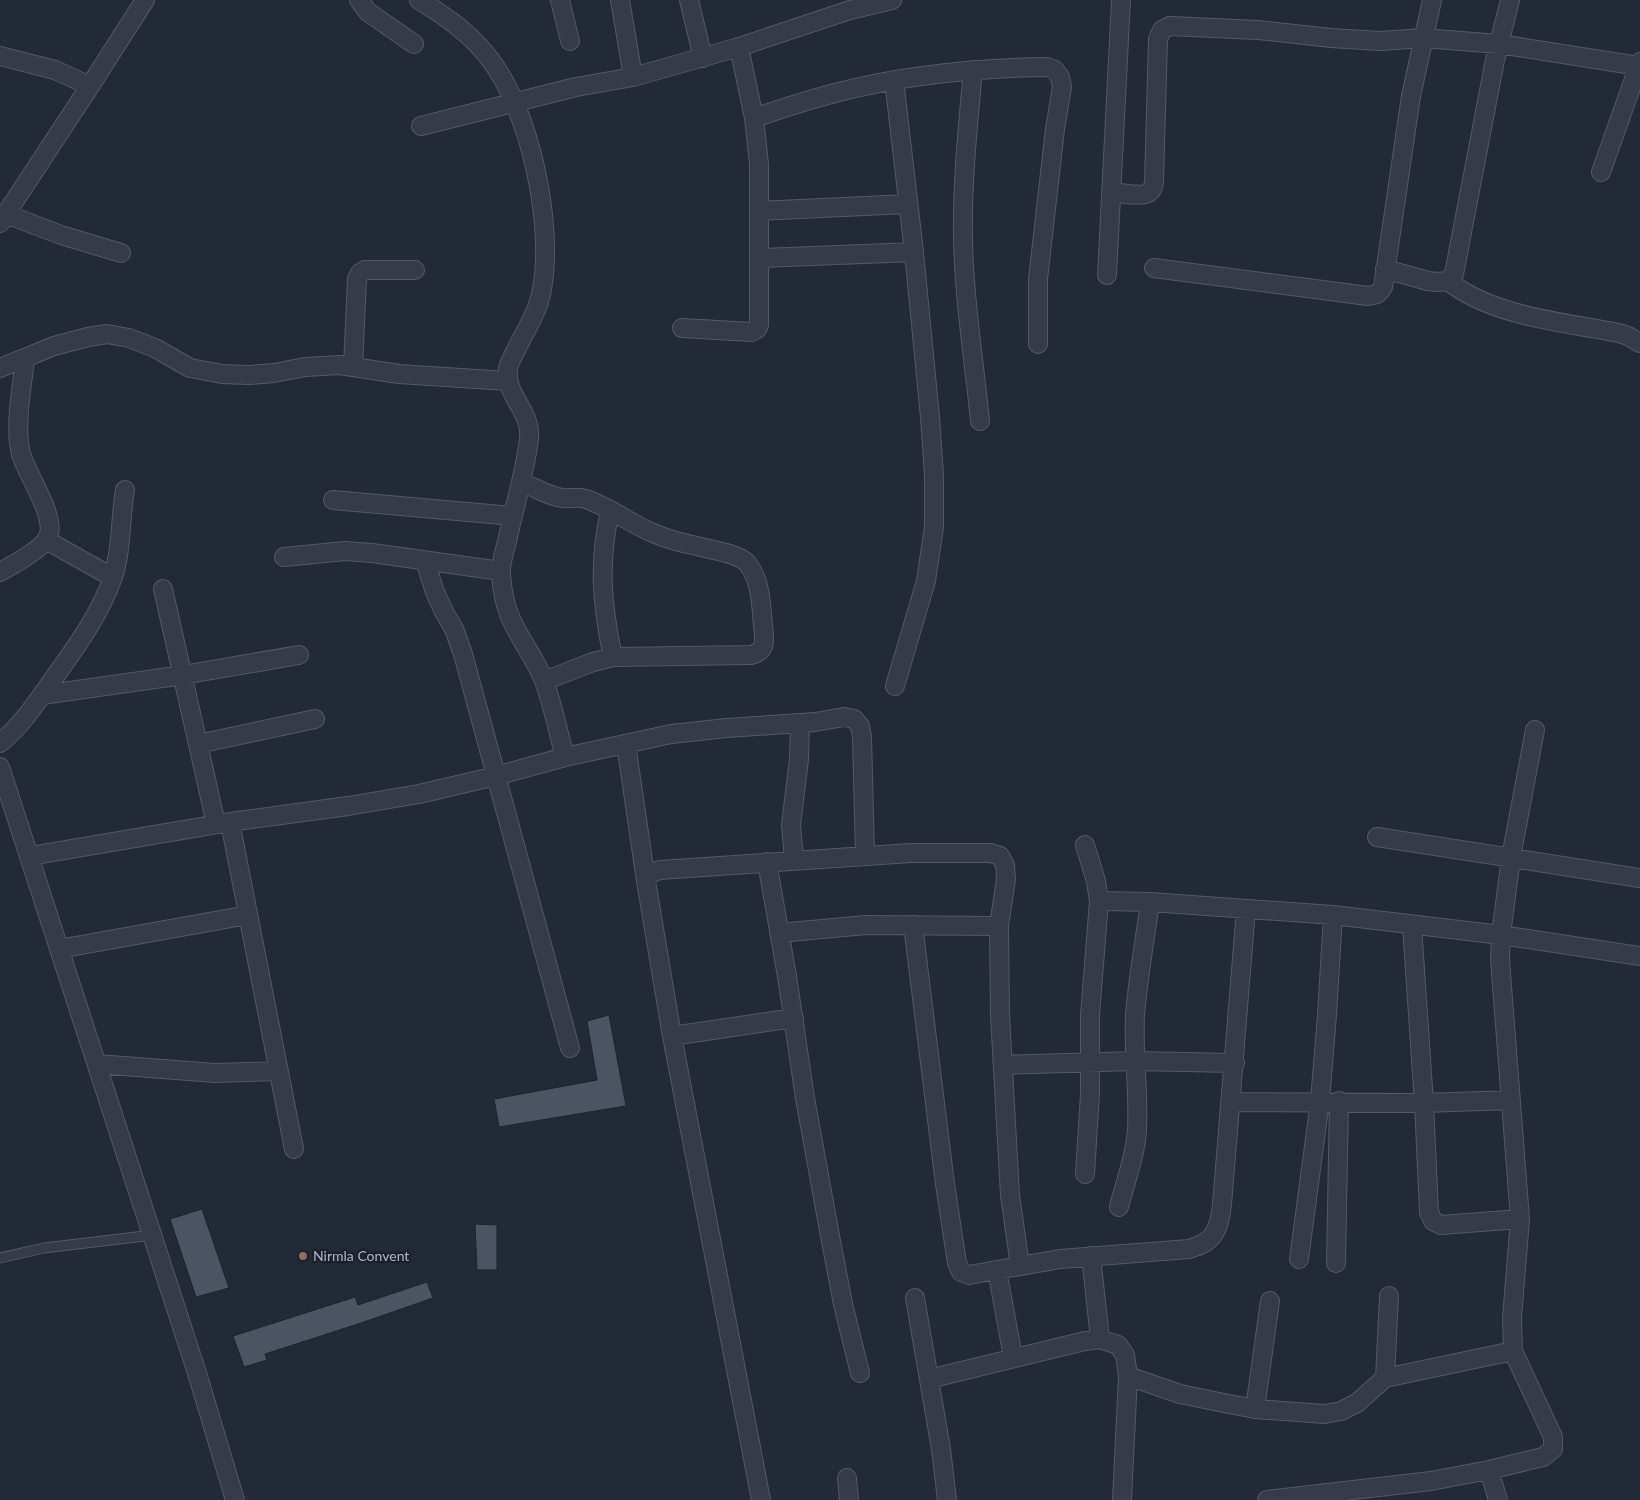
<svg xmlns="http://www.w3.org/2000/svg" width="1640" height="1500" font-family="Lato,sans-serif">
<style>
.building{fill:#4b5462;stroke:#1d232e}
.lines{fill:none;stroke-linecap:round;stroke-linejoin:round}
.lane-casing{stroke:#535a65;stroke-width:11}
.street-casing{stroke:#535a65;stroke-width:20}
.lane{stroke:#363c47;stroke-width:9}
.street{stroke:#363c47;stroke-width:18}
.education-dot{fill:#8d6e63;stroke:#1b212c;stroke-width:2}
.labels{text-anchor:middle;stroke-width:4.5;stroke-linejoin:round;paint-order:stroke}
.poi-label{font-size:14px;fill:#b0b7c3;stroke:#1b212c;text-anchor:start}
</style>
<rect width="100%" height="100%" fill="#222a36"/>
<path class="building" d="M609,1015L626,1106L499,1127L494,1099L597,1080L587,1021Z
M202,1209L229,1288L196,1297L170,1219Z
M475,1224L497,1225V1270H477Z
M427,1282L433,1298L358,1324L265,1354L267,1360L244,1367L233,1336L355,1297L358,1305Z"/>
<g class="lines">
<defs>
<path id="lane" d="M0,1258L44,1248L153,1235"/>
<path id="street" d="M359,0L368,12L414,44
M419,0C445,16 470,33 489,58C530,110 554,224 542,289C539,310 525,331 516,350C513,356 509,363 508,369C505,397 532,410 529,439C525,472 515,504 508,537C506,548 500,562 501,574C502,587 504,602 509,614C518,638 535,657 544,681C553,705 558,732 565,757
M560,0L570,41
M620,0L633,77
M689,0L703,58
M0,56L55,70L90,86
M973,70C968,125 962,182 963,238C964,299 974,360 980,421
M894,80L914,252L930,417L934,476V527L926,581L895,686
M754,118C781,109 807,100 835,93C904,75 975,68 1047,67L1055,70L1060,77L1062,87L1055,129L1038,279V344
M421,126L576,87L633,77L739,47L850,10L892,0
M1601,172L1640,62
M1111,192C1120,193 1141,197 1148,193C1152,191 1153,187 1154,183L1158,39L1162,30L1170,26L1258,30L1331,38L1380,41L1423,38L1499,44L1639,66
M759,211L908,204
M6,214L61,235L121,253
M0,223L90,86L145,0
M759,258L914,252
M1154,268L1368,296C1376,295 1379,294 1383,287L1411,96L1432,0
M1385,269L1428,281L1437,282L1448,281L1454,274L1495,60L1510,0
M1107,275L1121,0
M1448,281C1494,317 1563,322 1619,333L1628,336L1640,343
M682,328L752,332L757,329L759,325V164L754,118L739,47
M353,367L357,279L360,273L365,270H415
M0,368L54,346L88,337L107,334L129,338L155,348L190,368L222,374L249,375L274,373L305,367L340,365L399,374L507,381
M521,482C534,487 550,497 563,498C571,499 577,496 586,499C609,507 630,523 653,533C667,539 682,543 697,546C710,550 738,553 747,563C761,580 761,604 763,625C764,639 768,651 751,655L613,657L593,662L544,681
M333,500L513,516
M610,511C598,563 602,606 613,657
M46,540L112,577
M284,557L345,551L372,553L501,571
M425,561L435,592L444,612L454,629L463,654L570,1048
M0,572C11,566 40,550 47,539C59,520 27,475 21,454C14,426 22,388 25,359
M163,589L216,824
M42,695L183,675L299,655
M0,743C20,727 34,706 49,685C73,651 99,617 113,577C122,549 120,519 125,490
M198,744L315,719
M626,744L646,881
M0,767L197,1373L235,1500
M230,822L294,1149
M1377,837L1640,878
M1085,845L1096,881L1099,901L1090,1015V1094L1085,1174
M30,856L230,822L348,806L419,794L496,776L565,757L671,734L727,728L815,722L844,717L854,719L860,726L862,737L865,856
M794,860L791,825L799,759L800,723
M767,862L787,976L805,1098L830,1236L843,1304L860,1373
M1099,901L1150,902L1333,915L1501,935L1511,857L1535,730
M913,925L945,1184L957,1263L961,1272L969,1275L1060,1259L1189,1249C1198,1246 1208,1243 1213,1235C1223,1221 1222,1197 1224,1180L1246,909
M1412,926L1424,1103L1429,1212L1433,1221L1441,1225L1520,1219
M779,933L866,925L999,926
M59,949L248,915
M672,1036L794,1018
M97,1064L215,1073L278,1071
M1003,1065L1134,1061L1235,1063
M1231,1102L1424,1103L1510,1100
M1119,1207C1125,1182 1136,1155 1137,1129C1139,1091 1133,1053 1135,1015C1138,977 1145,940 1150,902
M1091,1256L1100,1339
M1299,1259L1320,1101L1327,1015L1333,915
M1336,1263L1339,1101
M997,1270L1013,1357
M915,1298L941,1449L947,1500
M1128,1376L1180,1394L1219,1402L1255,1409L1324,1414L1341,1411L1357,1403L1385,1378L1513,1351
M1385,1378L1389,1296
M929,1379L1085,1341L1100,1339L1118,1345L1125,1355L1128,1376L1122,1500
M1255,1409L1270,1301
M847,1478L849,1500
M761,1500L672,1036L646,881L651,873L660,870L911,853H991L1000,856L1005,865L1006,879L999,926L1000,1015L1010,1195L1020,1266
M1267,1500L1431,1481L1489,1470
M1498,1500L1489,1470L1543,1457L1553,1449V1437L1513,1351L1512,1318L1520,1219L1500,960L1501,935L1640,956"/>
</defs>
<use href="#lane" class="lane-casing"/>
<use href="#street" class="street-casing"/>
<use href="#lane" class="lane"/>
<use href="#street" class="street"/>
</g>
<circle class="education-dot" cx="303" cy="1256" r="5"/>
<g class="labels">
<g class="poi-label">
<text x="313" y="1261">Nirmla Convent</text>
</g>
</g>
</svg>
